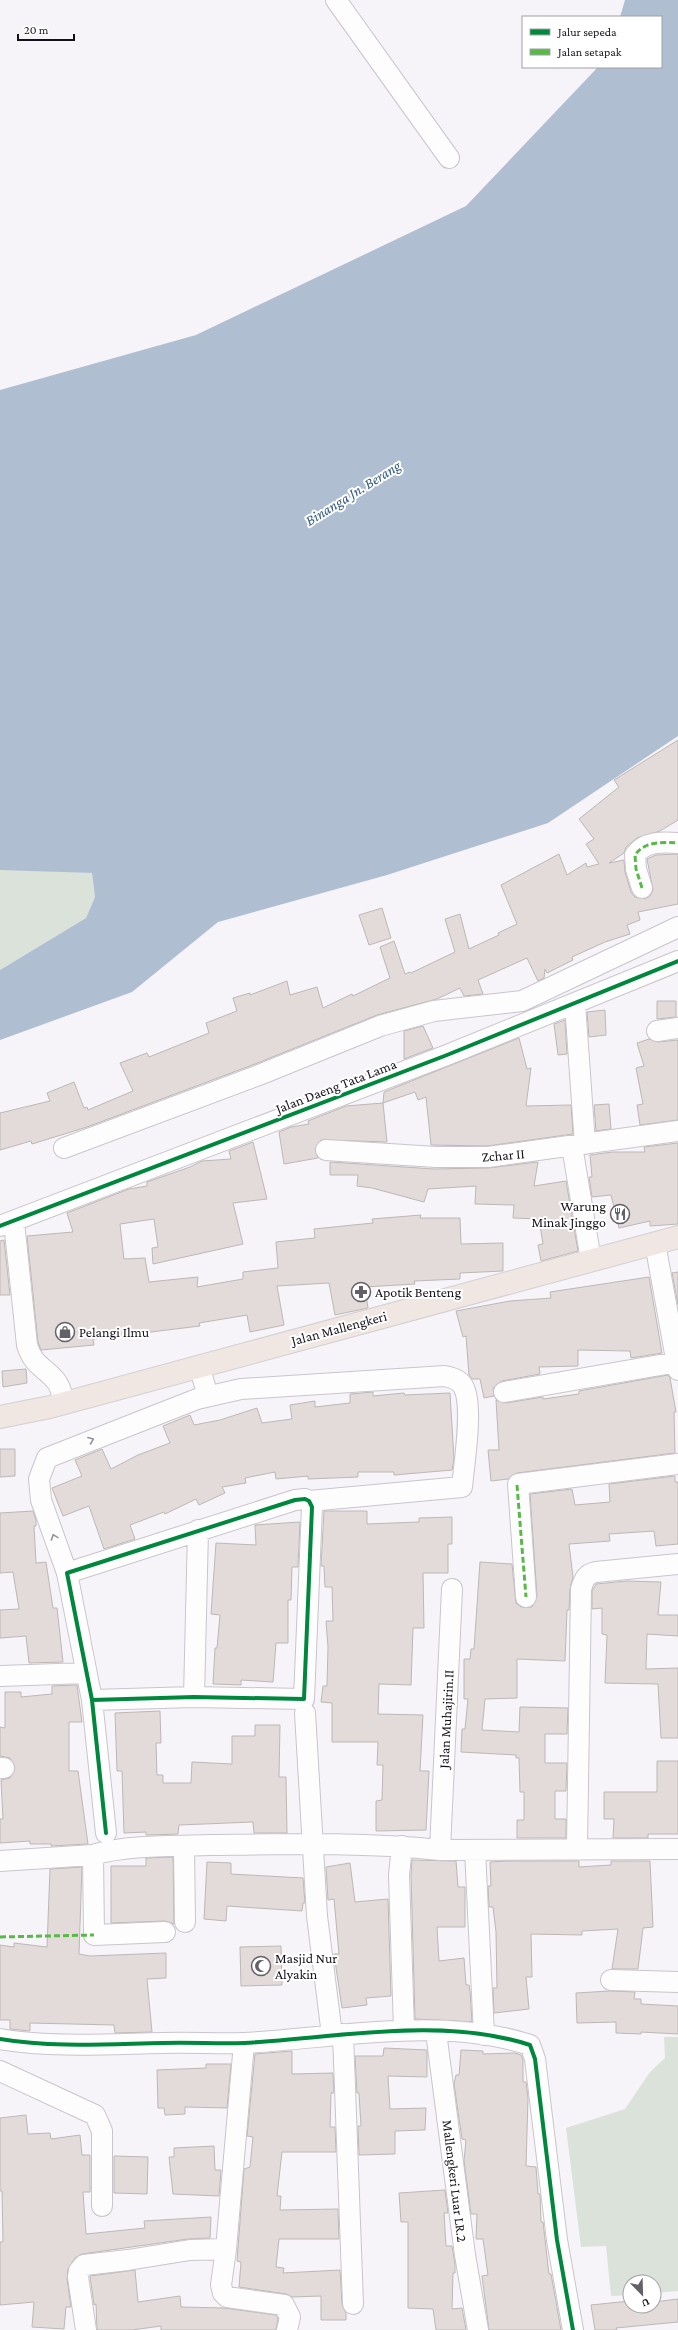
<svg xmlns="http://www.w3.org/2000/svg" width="678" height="2330" font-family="'Crimson Pro',serif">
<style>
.green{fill:#dae2da}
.water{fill:#afbed1}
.building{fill:#e2dbda;stroke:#bdb7b6}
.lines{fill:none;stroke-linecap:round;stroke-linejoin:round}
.minor-casing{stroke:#c9c5cc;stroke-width:22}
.primary-casing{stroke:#d2d0d3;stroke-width:24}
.minor{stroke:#fefdfe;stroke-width:20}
.primary{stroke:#f0e7e3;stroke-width:22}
.quiet{stroke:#58b947;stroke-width:3;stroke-dasharray:6 3;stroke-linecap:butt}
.cycleway-casing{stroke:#fff;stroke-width:6}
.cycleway{stroke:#00873e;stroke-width:4}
.oneway{stroke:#959397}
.labels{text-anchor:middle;stroke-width:4;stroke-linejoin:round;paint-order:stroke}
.street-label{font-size:14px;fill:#151119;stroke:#fff}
.poi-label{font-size:14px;fill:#151119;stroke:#fff;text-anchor:start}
.water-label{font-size:15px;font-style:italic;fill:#365a7f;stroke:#fff}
</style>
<rect width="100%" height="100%" fill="#f6f3f9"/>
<path class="green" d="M4,869L92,873L95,897L86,918L0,970V870Z
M664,2037H678V2291L654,2293V2282H630V2295L611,2296L606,2246L581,2247L566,2128L625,2109L650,2072L665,2058Z"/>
<path class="water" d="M625,0H678V736L548,823L387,875L218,922L132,992L0,1040V970L86,918L95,897L92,873L0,870V390L196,335L466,206L598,67H661V17H620Z"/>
<path class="building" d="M678,740V820L660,831L637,838L626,847L624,853L609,863L624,860L625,872L631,892L635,897L645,899L650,896L653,890L647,859L656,855L678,854V904L638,912L640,920L627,925L630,934L605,942L572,957L573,960L547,973L545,969L544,978L538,981L527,958L478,980L483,994L464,996L460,988L437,999L377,1015L255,1064L87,1127L32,1144L31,1141L0,1150V1113L50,1101L47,1093L74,1082L84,1108L87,1107L88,1110L133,1091L120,1063L147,1053L149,1057L209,1033L206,1023L237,1011L233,998L250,993V995L287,981L290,995L317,987L323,1008L352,994L353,996L390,978L380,947L394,941L405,974L410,972L411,973L455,952L445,919L460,914L469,949L499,935L498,933L517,924L501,885L559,854L567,875L586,863L587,867L599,864L586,844L594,839L579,819L619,787L614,780Z
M382,908L391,938L369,945L359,915Z
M657,1001H676V1017L657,1019Z
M605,1010L606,1035L589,1037L587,1012Z
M565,1020L567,1054L558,1055L554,1024Z
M423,1026L433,1048L404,1059V1031Z
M519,1038L527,1069L531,1068L526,1106L571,1105L573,1134L487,1146L431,1145L426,1097L418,1100L415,1092L383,1103L384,1092Z
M649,1039L658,1042L678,1040V1120L640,1125L637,1105L643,1104L636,1068L644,1066L637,1043Z
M383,1103L387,1142L321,1140L315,1149L318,1158L284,1164L279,1132L291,1127L309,1124L308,1121L346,1106Z
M609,1104L611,1129L596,1131L594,1105Z
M253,1142L267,1199L233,1203L243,1244L153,1264L152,1248L158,1247L154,1219L120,1224L124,1259L145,1258L149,1282L198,1277L197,1287L243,1279V1272L278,1268L276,1242L315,1238L314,1229L373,1223L372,1219L421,1215L420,1218H460L461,1244L503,1243V1271L460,1273V1279L414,1281L415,1284L365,1287L368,1308L335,1315L329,1283L277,1286L284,1325L250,1332L247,1315L199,1323L200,1326L93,1339L94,1345L41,1350L38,1342L27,1236L73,1232L67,1213L129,1189L147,1186V1182L190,1167L202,1161L231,1159L229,1151Z
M678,1143V1224L650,1226V1221L619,1228L611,1195L592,1197L589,1177H592L590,1155L612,1152H645L644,1147Z
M330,1162L434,1169L488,1168L538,1162L534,1186L566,1181L578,1251L541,1261L538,1245L543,1244L539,1219L513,1218L514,1205L475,1204L476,1186L428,1189L424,1202L372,1188L357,1186L358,1175H330Z
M4,1240L10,1295H0V1241Z
M678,1272V1305L672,1273Z
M649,1277L662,1353L631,1358L630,1351L578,1350V1366L539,1367L540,1374L502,1381L493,1388L494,1396L484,1398L480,1379H472L469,1375L466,1336L463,1337L456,1311L510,1301L551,1298L550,1292Z
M26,1369L27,1383L3,1387L2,1371Z
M668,1375L670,1378L676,1412H674L675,1453L517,1473L508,1479L491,1481L488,1450H499L496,1400L506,1403L543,1397V1399L579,1394V1391Z
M373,1392V1396L404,1393L405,1395L450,1393L454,1459L452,1470L394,1475V1472H358V1477L308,1479V1476L276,1479L275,1472L245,1478L246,1483L222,1487L225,1493L199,1505L196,1499L165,1514L164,1512L130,1525L135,1539L104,1549L89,1506L63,1516L52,1488L82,1476L75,1460L102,1449L111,1469L138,1455L170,1443L163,1426L190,1415L194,1425L220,1420L257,1408L262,1423L292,1419L290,1405L315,1401V1407L350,1403V1394Z
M0,1449H15V1476L0,1477Z
M675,1476V1482H678V1544L656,1546L654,1531L609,1534L610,1541L569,1544L573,1577L570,1589L569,1610H567L565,1661L517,1659V1698L485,1699L482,1730L519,1732L520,1707L568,1708L567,1734H545V1763H567L566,1791H555V1819H566V1838H517V1820H524V1792H520L519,1758H516V1755L461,1752L462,1729H465L468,1699H464V1659H470L471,1649H474L480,1562L512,1564L516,1603L521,1607H532L537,1596L530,1494L572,1489L575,1505L610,1502L609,1484Z
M33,1511L36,1520V1526H34L36,1563L46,1562L53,1608H57L63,1662L29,1663L26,1636L0,1638V1610L19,1609L13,1572L0,1573V1513Z
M324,1511H367V1524L419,1522V1518L452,1517V1544H448V1573H423L424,1628H413L411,1685L379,1684L378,1714L423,1715L420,1771H429L426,1830L376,1831V1801L382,1800L383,1765H377L378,1742H332V1703L321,1702L323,1686H327L328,1647L326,1621H333L332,1587H325L324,1566H321Z
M300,1522L298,1567H292L291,1600H288V1643H276L273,1682L241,1680V1685L213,1684L215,1648H217L220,1615L211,1614L216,1543L256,1545L255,1525Z
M627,1581L661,1582L658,1615H678V1636L647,1634L646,1669L678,1668V1738H661L658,1684L605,1683L607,1635L602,1634V1608L592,1609V1591L596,1584Z
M77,1685L82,1722H69V1771H78L88,1844L51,1846V1844H30V1841L0,1843V1819H3L1,1780L10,1778L15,1768L10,1758L0,1756V1727L5,1728V1692H21V1697L52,1694V1686Z
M160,1711L161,1743H156L157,1775H163V1783H191L192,1762L232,1764V1736H255V1725H280L279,1777H286L287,1833H254L253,1822L179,1825L178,1834L146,1835V1832L124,1833L122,1771H117L115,1713Z
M657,1761H678V1834H648V1838H613L614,1819H604V1792H657Z
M173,1857L174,1924L165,1921L111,1923V1866H146V1858Z
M412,1860L456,1861L458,1887H465V1927H437L439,1961L464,1958L466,1985H469L470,1991L472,2022L415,2019L411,1875Z
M507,1861H579V1867L611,1865V1861H650L653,1927L643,1928L638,1969H612L618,1929L582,1931V1935L531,1934L532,1977H526L529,2009L494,2013L493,1988H497L496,1932L493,1907H489L488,1886H491L490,1862Z
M207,1862L231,1863V1874L303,1878L305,1903H303L302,1911L227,1906L226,1921L204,1919Z
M350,1863L355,1902L388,1899L391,1996L366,1998L367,2005L342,2008L334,1954H339L334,1899L328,1900L326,1867Z
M82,1867L79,1954L90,1956L166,1953V1978L147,1979L152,2032L115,2033L114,2025L30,2023V2031L10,2029V2020H0V1945L14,1947V1943L47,1947L50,1869Z
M281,1946L282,1985L241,1986L240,1947Z
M610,1991L635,1992L634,1999H641V2004L678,2006V2034L641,2032V2034L616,2033V2022L577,2023L576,1993Z
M384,2048L427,2050V2077L388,2076L390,2109L426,2108L425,2130L395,2131V2154L359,2155L358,2126H361L359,2093H357L355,2056H383Z
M461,2050L483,2051V2054L515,2053L521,2055L523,2059V2082H526L528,2098L526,2166L536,2167L538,2194H540L541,2222H543L549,2274H551L561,2330H489L482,2276L488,2275L483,2239H476L477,2214H471L464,2161L466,2140L462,2139L454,2084L456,2075H459Z
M292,2051V2074L333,2073L334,2093H331L330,2127H335L336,2152H282L277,2196H281L280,2210L338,2209L339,2239H279L276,2267L284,2268L283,2273L340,2270L342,2304L346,2313V2320H321V2296L292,2297L286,2294L239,2287L241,2262L237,2261L244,2169L250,2167L253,2137L247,2136L255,2054Z
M206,2064H231L227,2108L185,2107V2114L165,2115L164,2108H158L157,2070L206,2068Z
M26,2115L28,2134L50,2133L51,2139L80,2135L82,2155H90V2192H83L86,2234L145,2228L144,2221L211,2217L210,2238L188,2239L82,2254L75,2258L68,2269L67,2279L71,2307H66L64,2329L32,2327L34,2302L0,2305V2242H3L2,2191H0V2118Z
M214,2146L215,2170H221L219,2196L173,2194L169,2157H174V2148Z
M114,2156L148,2157L147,2194L114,2193Z
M445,2190L448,2213H444L446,2246H452L455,2264V2273H453L452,2309L462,2308L466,2330H436L433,2309L408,2308V2222H401L399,2193Z
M135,2270L138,2302L180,2296L181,2307L224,2308L276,2315L278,2318L276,2330H161V2326L132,2330H97L96,2304L94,2305L90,2276Z
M678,2299V2322L616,2328L617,2330H595L591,2305L630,2301V2306H654V2302Z"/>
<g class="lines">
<defs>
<path id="minor" d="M336,0L449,158
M642,888L636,869L635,855C645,841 662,842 678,843
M575,1004L585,1144
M657,1031L678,1028
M572,1146L591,1260
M64,1148L259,1075L380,1026L434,1011L522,1001L678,927
M326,1150L436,1157H488L678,1131
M14,1222L27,1345C34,1367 44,1366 56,1381C61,1387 62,1395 64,1402
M0,1226L447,1055L678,961
M655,1243L678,1370
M199,1366L208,1396
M504,1392L677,1362
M67,1573L41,1500L39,1479L47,1458L197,1399L241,1389L445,1376C452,1378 459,1379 463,1386C474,1404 464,1464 462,1487L309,1501
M526,1597L518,1484L678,1464
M0,1676L86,1673
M194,1697L198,1530
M92,1700L194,1697L304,1699L312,1507L309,1501L305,1499L295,1500L67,1573L92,1700L106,1833
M305,1713L317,1916L332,2035
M0,1768H4
M184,1846L185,1922
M402,1846L399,1875L404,2030
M577,1848L581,1589C584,1579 586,1574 596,1572L678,1564
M440,1850L452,1589
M475,1850L484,2035
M0,1861L93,1855
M165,1932L94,1935L93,1855C125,1845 176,1846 210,1845C287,1844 364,1842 440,1850L678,1849
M611,1980L678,1982
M436,2032L465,2255L478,2330
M343,2034L353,2304
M0,2039C53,2048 109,2044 163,2043C190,2042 217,2044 244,2043C335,2038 442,2016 530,2045L535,2059L557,2240L573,2330
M0,2071L95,2115L102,2131V2206
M226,2249L221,2285L223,2293L227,2297L284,2305L290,2317L287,2330
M86,2330L78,2277L79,2271L84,2265L128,2260L190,2250L226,2249L244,2043"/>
<path id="primary" d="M0,1417L50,1407L678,1237"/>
</defs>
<use href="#minor" class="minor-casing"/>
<use href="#primary" class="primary-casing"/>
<use href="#minor" class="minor"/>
<use href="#primary" class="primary"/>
<path class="quiet" d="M642,888L636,869L635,855C645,841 662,842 678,843
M517,1485L526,1597
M0,1937L94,1935"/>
<defs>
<path id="cycleway" d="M0,1226L447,1055L678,961
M92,1700L194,1697L304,1699L312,1507L309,1501L305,1499L295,1500L67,1573L92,1700L106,1833
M0,2039C53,2048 109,2044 163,2043C190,2042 217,2044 244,2043C335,2038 442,2016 530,2045L535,2059L557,2240L573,2330"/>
</defs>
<use href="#cycleway" class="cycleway-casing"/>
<use href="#cycleway" class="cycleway"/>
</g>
<defs><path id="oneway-chevron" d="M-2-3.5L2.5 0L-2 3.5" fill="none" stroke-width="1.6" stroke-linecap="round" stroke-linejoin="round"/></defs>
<g class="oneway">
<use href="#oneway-chevron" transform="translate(91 1440) rotate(-22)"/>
<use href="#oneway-chevron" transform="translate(54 1537) rotate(-110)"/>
</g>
<defs>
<symbol id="restaurant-ring" viewBox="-11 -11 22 22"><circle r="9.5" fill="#fff" stroke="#646067" stroke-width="1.5"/><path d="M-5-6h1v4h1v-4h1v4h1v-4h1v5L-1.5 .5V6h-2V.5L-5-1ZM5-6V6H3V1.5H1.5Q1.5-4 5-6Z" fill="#646067"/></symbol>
<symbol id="pharmacy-ring" viewBox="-11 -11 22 22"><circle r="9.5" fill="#fff" stroke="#646067" stroke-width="1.5"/><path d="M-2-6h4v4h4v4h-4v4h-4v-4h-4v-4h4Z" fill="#646067"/></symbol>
<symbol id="shop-ring" viewBox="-11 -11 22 22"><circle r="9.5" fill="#fff" stroke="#646067" stroke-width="1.5"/><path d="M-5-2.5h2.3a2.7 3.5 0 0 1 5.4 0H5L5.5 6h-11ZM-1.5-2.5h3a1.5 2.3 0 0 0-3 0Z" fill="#646067"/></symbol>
<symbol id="mosque-ring" viewBox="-11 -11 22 22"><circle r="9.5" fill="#fff" stroke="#646067" stroke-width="1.5"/><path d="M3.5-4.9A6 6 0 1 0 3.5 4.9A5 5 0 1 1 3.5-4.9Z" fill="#646067"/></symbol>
</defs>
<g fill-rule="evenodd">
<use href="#restaurant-ring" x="609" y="1203" width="22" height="22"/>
<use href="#pharmacy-ring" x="350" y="1281" width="22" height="22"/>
<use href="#shop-ring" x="54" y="1321" width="22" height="22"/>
<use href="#mosque-ring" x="250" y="1955" width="22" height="22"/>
</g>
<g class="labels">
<g class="street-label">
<text transform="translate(336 1086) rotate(-21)" y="5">Jalan Daeng Tata Lama</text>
<text transform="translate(503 1155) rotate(-5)" y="5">Zchar II</text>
<text transform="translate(339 1328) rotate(-15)" y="5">Jalan Mallengkeri</text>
<text transform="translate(446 1719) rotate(-87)" y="5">Jalan Muhajirin.II</text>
<text transform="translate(455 2181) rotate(83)" y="5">Mallengkeri Luar LR.2</text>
</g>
<g class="poi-label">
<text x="606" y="1211" text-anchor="end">Warung<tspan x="606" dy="16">Minak Jinggo</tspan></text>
<text x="375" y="1297">Apotik Benteng</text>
<text x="79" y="1337">Pelangi Ilmu</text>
<text x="275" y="1963">Masjid Nur<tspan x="275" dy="16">Alyakin</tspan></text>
</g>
<g class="water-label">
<text transform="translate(353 493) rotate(-32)" y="5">Binanga Jn. Berang</text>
</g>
</g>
<rect x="522" y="16" width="140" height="52" fill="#ffffff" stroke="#a1a0a3"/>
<rect x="530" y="29" width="20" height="6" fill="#00873e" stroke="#a1a0a3"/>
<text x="558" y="36" font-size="12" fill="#151119">Jalur sepeda</text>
<rect x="530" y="49" width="20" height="6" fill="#58b947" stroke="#a1a0a3"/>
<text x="558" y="56" font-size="12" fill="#151119">Jalan setapak</text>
<g transform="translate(642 2294) rotate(157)"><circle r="19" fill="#ffffff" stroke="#a1a0a3"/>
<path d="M0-3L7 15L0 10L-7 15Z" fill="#646067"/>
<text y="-6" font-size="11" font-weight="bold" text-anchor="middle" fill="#151119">U</text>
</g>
<path d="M18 34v6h56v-6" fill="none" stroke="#151119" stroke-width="2"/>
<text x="24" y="34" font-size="12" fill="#151119" stroke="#ffffff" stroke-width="3" paint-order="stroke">20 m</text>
</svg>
